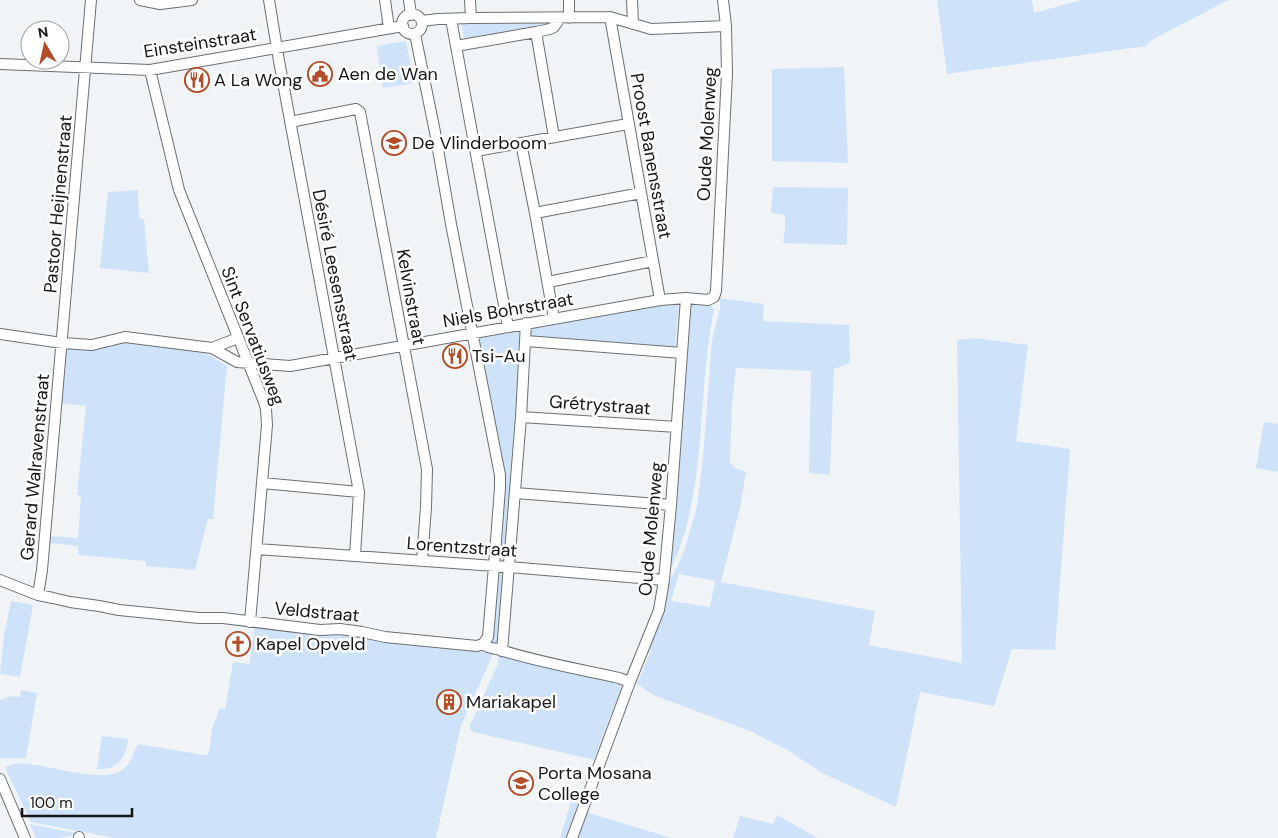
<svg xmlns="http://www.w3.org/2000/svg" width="1278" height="838" font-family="'DM Sans',sans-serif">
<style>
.green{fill:#cee3f9;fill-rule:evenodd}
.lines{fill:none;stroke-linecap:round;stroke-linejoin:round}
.minor-casing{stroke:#6d6f71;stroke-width:12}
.minor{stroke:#fff;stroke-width:10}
.labels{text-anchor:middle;stroke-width:5;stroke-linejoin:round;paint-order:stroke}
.street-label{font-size:18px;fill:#151617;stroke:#fff}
.poi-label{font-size:18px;fill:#151617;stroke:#fff;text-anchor:start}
</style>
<rect width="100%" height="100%" fill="#f1f4f6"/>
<path class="green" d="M937,0H1032L1034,13L1081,0H1232L1226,1L1152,40L1146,46L947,74Z
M556,20L552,26L465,42L461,22Z
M406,41L414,83L383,88L377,46Z
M844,67L848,163L772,161V69Z
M773,187L848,188L847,245L783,243L785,230V215L771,213Z
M138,190L139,218L144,219L149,273L100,268L108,192Z
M719,298L764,304L763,321L849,325L850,363L834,369L830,475L809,473L811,371L736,368L732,404L730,462L735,468L746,472L740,508L721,582L875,611L869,645L962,663L957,340L975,338L1028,345L1016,441L1070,449L1055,650L1012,649L994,706L920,692L896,807L822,773L789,751L750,731L653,695L637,684L651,651L645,655L666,588L677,567L685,548L697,507L703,458L712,340L720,308V302ZM679,574L715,581L710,607L671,601Z
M666,301L679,302L675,348L529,339V326Z
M695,302L710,304L714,310C696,395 709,501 666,578L688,307Z
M523,327L506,564L497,563L502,494L476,335Z
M128,341L203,351L227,366L213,519H208L195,570L146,566V561L78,555V546L48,543V536L78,538L81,496L77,495L86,406L60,403L67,346Z
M1264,422L1278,424V472L1256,468Z
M497,569H506L499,644L490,643Z
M11,601L33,605L20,677L0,674L4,636Z
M255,626L445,644L494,652L461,726L436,838H115L31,822L5,768C22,751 95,788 122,770C130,765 134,752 138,744L204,755H208C211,746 211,737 212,729C214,721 218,715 220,708L225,709L233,662L249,664Z
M499,654C540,663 583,670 622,686L618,698L608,722L594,760L473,732L470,729V725L497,666Z
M21,690L37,693L26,758H0V700L11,696L20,697Z
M102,736L128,739C126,758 118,770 97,769Z
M574,792L582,793L567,838H560Z
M583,811L671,838H573Z
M777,815L818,838H733L740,816L773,824Z
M30,824L76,833L77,835L59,838H36Z"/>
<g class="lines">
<defs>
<path id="minor" d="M140,0L160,4L192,0
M269,0L279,61L359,492L355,556
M385,0L389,28
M409,0L411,15
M470,0L471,18
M569,0V18
M632,0L633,24
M402 24a10 10 0 1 1 20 0a10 10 0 1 1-20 0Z
M610,17L660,300
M451,19L508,327
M422,21L438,19L471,18L610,17L651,29L726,26
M536,32L554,137
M415,34L435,132L451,224L500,475V488L494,566L488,637L483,644
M456,46L536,32L550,29L554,27L560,18
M0,64L150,70L403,26
M150,70L179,190L264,402L266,409L267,425L250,622
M290,122L356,109L360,112L427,469L426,507L422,561
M521,143L535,213L554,319
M476,151L628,124
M535,213L641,193
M548,282L653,261
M0,334L62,343L92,345L125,337L212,348L237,362L290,366L660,300L686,298L708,300L714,297L716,291L727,74L726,26L723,0
M526,341L682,353
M212,348L238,338
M521,417L677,427
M262,483L359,492
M515,493L671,505
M257,549L509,567L664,580
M0,580L38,595L53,598L70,602L99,606L119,610L199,618H223L320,630L340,629L362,632L385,637L477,646L483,644C487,648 492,648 497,649C537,662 579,669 619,678L630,682
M38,595L42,570L91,0
M502,651L521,417L526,323
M0,779L25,838
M79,837V838
M572,838L630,682L659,610L664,580L671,505L686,298"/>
</defs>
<use href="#minor" class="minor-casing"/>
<use href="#minor" class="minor"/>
</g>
<defs>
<symbol id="civic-ring" viewBox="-11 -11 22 22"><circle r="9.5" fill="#fff" stroke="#b34c27" stroke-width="1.5"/><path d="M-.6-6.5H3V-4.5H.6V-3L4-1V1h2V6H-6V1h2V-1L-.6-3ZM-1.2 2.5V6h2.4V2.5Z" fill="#b34c27"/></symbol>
<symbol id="restaurant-ring" viewBox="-11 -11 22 22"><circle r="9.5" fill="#fff" stroke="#b34c27" stroke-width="1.5"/><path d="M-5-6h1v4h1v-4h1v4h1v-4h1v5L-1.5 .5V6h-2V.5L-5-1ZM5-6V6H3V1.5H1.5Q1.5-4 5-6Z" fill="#b34c27"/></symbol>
<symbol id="school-ring" viewBox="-11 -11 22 22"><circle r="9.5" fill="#fff" stroke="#b34c27" stroke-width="1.5"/><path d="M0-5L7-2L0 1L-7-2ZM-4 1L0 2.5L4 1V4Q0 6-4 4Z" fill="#b34c27"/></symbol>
<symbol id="church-ring" viewBox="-11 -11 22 22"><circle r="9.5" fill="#fff" stroke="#b34c27" stroke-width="1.5"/><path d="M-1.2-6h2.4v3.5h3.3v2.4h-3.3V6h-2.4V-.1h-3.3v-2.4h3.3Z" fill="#b34c27"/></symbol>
<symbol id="building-ring" viewBox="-11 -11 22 22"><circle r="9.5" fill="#fff" stroke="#b34c27" stroke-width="1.5"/><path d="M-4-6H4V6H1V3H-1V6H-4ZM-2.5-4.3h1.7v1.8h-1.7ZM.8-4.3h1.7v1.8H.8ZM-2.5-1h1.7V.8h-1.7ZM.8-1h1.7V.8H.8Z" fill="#b34c27"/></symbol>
</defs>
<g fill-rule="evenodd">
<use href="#civic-ring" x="306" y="60" width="28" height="28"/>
<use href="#restaurant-ring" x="183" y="66" width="28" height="28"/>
<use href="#school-ring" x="380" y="129" width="28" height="28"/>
<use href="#restaurant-ring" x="441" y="342" width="28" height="28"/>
<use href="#church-ring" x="224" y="630" width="28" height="28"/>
<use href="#building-ring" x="435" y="688" width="28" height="28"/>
<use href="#school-ring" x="507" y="769" width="28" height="28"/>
</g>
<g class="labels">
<g class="street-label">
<text transform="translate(200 43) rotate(-9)" y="6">Einsteinstraat</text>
<text transform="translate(707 134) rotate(-87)" y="6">Oude Molenweg</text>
<text transform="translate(651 156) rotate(80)" y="6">Proost Banensstraat</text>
<text transform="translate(58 204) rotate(-85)" y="6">Pastoor Heijnenstraat</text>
<text transform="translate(335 275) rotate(79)" y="6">Désiré Leesensstraat</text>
<text transform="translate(411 297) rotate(80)" y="6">Kelvinstraat</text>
<text transform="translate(508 310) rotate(-10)" y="6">Niels Bohrstraat</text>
<text transform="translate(253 336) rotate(69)" y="6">Sint Servatiusweg</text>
<text transform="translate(600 405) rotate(4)" y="6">Grétrystraat</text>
<text transform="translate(35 467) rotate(-85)" y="6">Gerard Walravenstraat</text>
<text transform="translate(651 529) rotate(-85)" y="6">Oude Molenweg</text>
<text transform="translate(462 547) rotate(4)" y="6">Lorentzstraat</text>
<text transform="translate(317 612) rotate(5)" y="6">Veldstraat</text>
</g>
<g class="poi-label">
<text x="338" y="80">Aen de Wan</text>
<text x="214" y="86">A La Wong</text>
<text x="412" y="149">De Vlinderboom</text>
<text x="472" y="362">Tsi-Au</text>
<text x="256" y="650">Kapel Opveld</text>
<text x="466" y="708">Mariakapel</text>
<text x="538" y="779">Porta Mosana<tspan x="538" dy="21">College</tspan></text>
</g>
</g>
<g transform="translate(45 45) rotate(351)"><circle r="24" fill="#ffffff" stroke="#a1a2a2"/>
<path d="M0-4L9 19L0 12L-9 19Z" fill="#b34c27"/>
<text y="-8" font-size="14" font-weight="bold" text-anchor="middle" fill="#151617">N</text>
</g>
<path d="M22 808v8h110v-8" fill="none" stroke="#151617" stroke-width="2.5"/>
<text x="30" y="808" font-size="15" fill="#151617" stroke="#ffffff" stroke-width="4" paint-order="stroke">100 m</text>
</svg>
